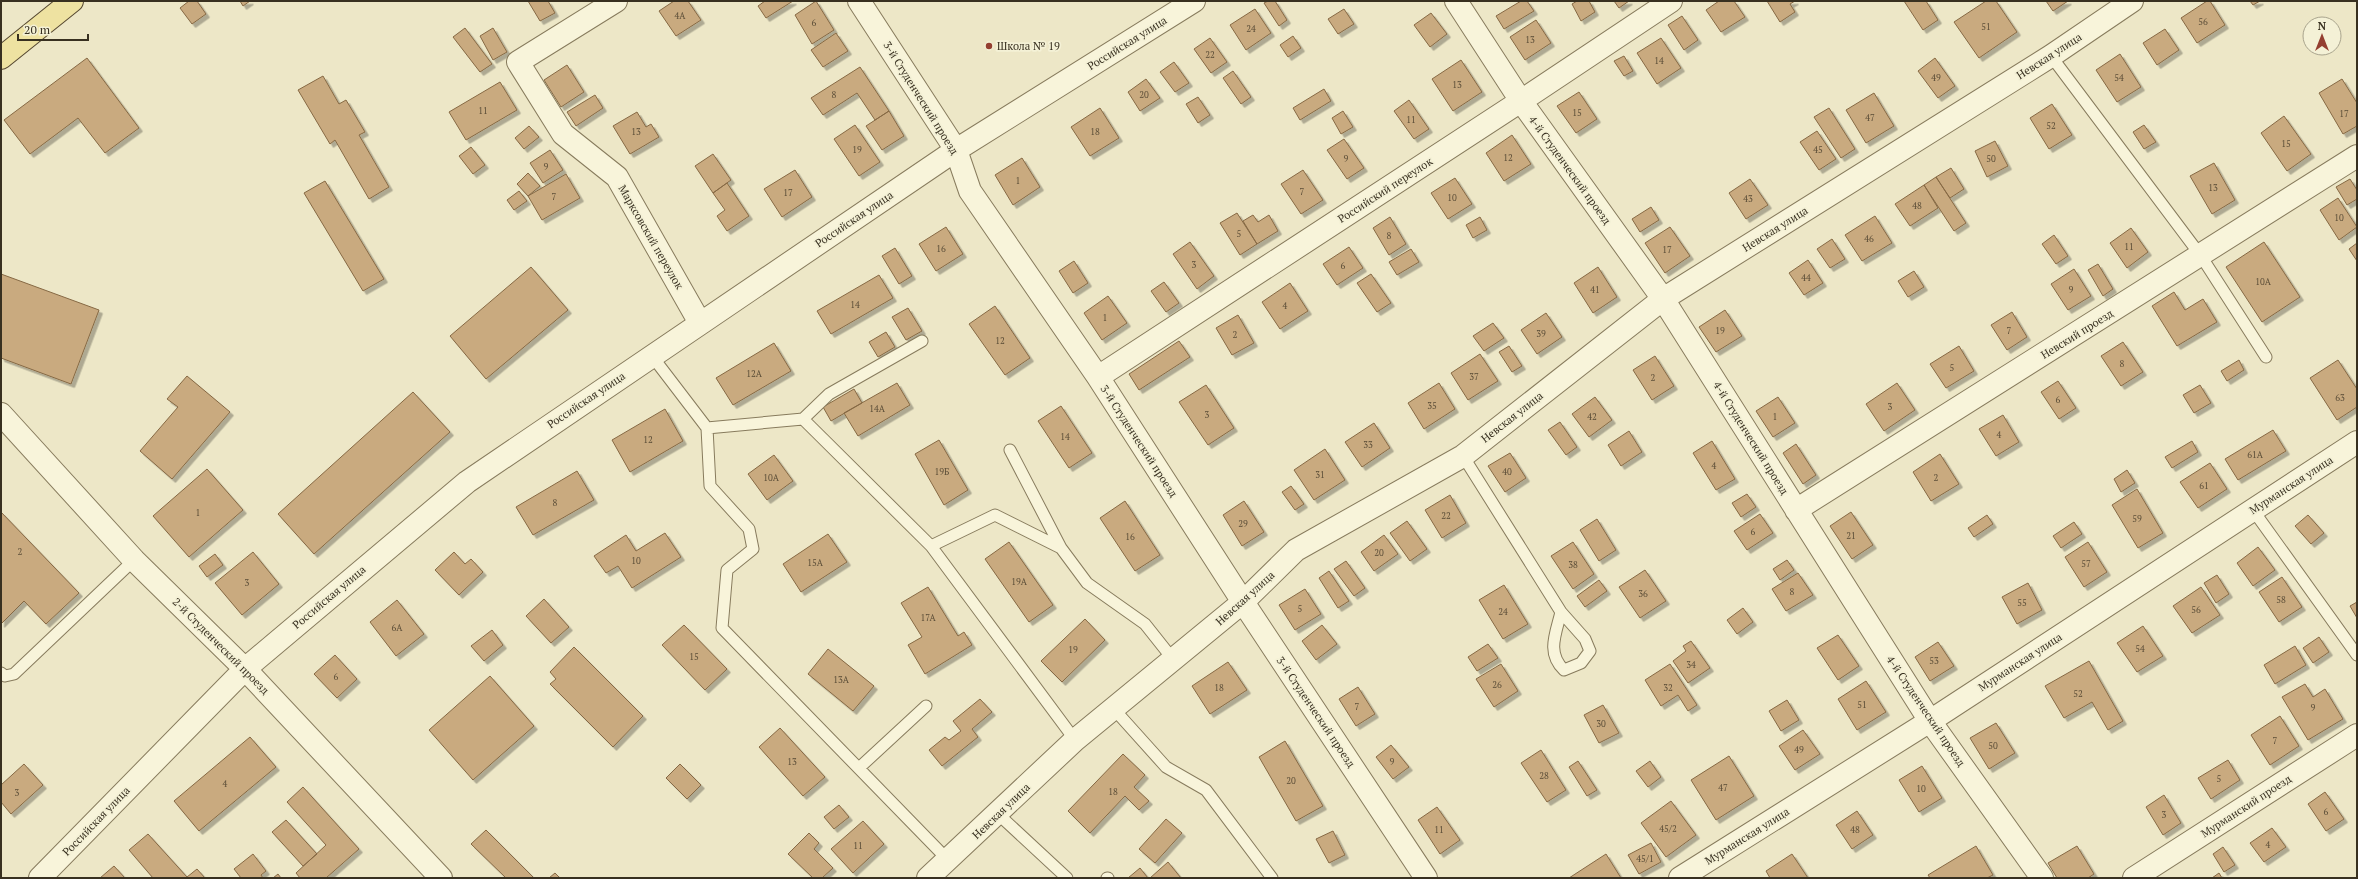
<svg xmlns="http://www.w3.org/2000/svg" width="2358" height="879" font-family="'PT Serif',serif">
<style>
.building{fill:#c9aa7f;stroke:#866944;filter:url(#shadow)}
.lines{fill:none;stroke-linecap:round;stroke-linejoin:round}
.service-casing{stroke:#877b5d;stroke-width:13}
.minor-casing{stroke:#877b5d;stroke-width:24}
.primary-casing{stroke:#564831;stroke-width:24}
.service{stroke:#f8f4da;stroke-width:11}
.minor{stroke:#f8f4da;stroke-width:22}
.primary{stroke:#eee2a1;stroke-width:22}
.poi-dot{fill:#943f30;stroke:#f4f1d6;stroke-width:1.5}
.labels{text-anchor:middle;stroke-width:3.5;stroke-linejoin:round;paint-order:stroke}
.number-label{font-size:9px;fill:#5c4e38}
.street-label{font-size:11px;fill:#383020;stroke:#f4f1d6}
.poi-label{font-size:11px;fill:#383020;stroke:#f4f1d6;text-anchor:start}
</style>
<defs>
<filter id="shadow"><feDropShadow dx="3.5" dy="3.5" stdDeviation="0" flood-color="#0004"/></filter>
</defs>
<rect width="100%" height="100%" fill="#ede7c7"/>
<path class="building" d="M189,1H197L206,14L192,24L180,8Z
M240,1H250L243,6Z
M528,1H548L555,13L540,21Z
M674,1H688L701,20L676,36L659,11Z
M765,1H793L766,18L758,6Z
M816,1L834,30L812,44L795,15Z
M1268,1H1275L1287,20L1279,26L1264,3Z
M1521,1H1527L1534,11L1504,29L1496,16Z
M1577,1H1589L1595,12L1581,21L1572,4Z
M1614,1H1629L1619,8Z
M1719,1H1734L1745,17L1721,32L1706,10Z
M1767,1H1795L1790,4L1795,12L1780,22Z
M1904,1H1926L1938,20L1923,30Z
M1986,1H1996L2017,32L1979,58L1954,22Z
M2046,1H2068L2053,11Z
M2207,1H2210L2225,25L2197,43L2181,18Z
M2250,1H2260L2253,5Z
M1255,9L1271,33L1246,50L1230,25Z
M1344,9L1354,24L1338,34L1328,19Z
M1431,13L1447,34L1430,47L1414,25Z
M1682,16L1698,40L1684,50L1668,25Z
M1536,20L1551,43L1525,60L1510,37Z
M465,28L492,64L480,72L453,37Z
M493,28L507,52L493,60L480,36Z
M2165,29L2179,50L2157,65L2143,43Z
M836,33L848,51L823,67L811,50Z
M1293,36L1301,48L1288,57L1280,45Z
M1210,38L1227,62L1211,73L1194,49Z
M1661,38L1681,68L1657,84L1637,53Z
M2120,54L2141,87L2117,102L2096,70Z
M1624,56L1633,71L1624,76L1614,61Z
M87,58L139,128L105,153L78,118L30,154L4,120Z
M1935,58L1955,86L1938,98L1918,71Z
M1461,60L1482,92L1453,111L1432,79Z
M1174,62L1189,83L1175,92L1160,72Z
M567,65L584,92L561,107L544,80Z
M860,67L889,111L875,120L857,93L823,115L811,98Z
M1233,71L1251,97L1241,104L1223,78Z
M323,76L339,104L346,100L365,132L359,135L389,187L369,199L335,140L330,144L298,90Z
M1146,79L1160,98L1140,111L1128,92Z
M2342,79L2357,103V126L2343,134L2319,93Z
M500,82L517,110L466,140L449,112Z
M1324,89L1331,101L1300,120L1293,108Z
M1579,92L1597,119L1576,133L1557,106Z
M1874,93L1894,126L1866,143L1846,110Z
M595,95L603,108L576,126L567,112Z
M1198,97L1210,115L1198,123L1186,104Z
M1409,100L1429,129L1414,139L1394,111Z
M2052,104L2072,135L2049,149L2030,118Z
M1100,108L1119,138L1090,156L1071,127Z
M1829,108L1855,149L1841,158L1814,117Z
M889,111L904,136L882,150L866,126Z
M1343,111L1353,127L1341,134L1332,118Z
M637,112L646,127L651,124L659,137L630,154L613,126Z
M2284,116L2311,154L2287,171L2261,133Z
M855,125L880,162L859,176L834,139Z
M2144,125L2156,142L2144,149L2133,132Z
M529,126L539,137L524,149L515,138Z
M1817,131L1836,159L1819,170L1800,142Z
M1512,135L1531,164L1504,181L1486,153Z
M1344,139L1364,168L1347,179L1327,150Z
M1995,141L2008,166L1987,177L1975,151Z
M471,147L485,165L473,174L459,156Z
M550,150L563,170L543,183L530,163Z
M713,154L731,180L713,193L695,166Z
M1022,158L1040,187L1013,205L995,175Z
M2214,163L2235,200L2212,214L2190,176Z
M1951,168L1964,189L1950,198L1936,177Z
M795,170L812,197L782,217L764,189Z
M1303,170L1323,200L1301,214L1281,184Z
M528,173L540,186L528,196L517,184Z
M566,174L580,198L542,220L528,196Z
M1936,177L1966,223L1954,231L1924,185Z
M1455,178L1472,204L1448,219L1431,193Z
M1750,179L1768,205L1746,219L1729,193Z
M2350,179L2357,190V199L2347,205L2336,187Z
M325,181L384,279L363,291L304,193Z
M727,183L749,216L727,231L717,216L725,210L713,193Z
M1924,185L1938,208L1910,226L1895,204Z
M519,191L527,201L514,210L507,200Z
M2338,198L2357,227L2339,240L2320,210Z
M1651,207L1659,220L1640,232L1632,219Z
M1237,213L1257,244L1240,255L1220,223Z
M1253,215L1258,222L1269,215L1278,231L1257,244L1243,221Z
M1875,216L1892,243L1862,261L1845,235Z
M1390,217L1406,244L1389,255L1373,228Z
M1480,217L1487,230L1473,238L1466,225Z
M946,227L963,254L936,271L919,244Z
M1670,227L1690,256L1665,273L1645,243Z
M2131,228L2148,252L2127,268L2110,243Z
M2054,235L2068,256L2056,264L2042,244Z
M1832,239L1845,259L1830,268L1817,249Z
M1190,242L1214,276L1197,289L1173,254Z
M2264,242L2300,297L2262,322L2226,267Z
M2357,243V261L2349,249Z
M1349,247L1363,268L1337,285L1323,264Z
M895,248L912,276L899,284L882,256Z
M1411,249L1419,262L1397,275L1389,262Z
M1808,260L1823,283L1804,295L1789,273Z
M1074,261L1088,283L1073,293L1059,271Z
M2098,264L2113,289L2103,296L2088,270Z
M531,267L568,310L486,379L450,336Z
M1598,267L1617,297L1593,313L1574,283Z
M2074,269L2091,296L2068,310L2051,284Z
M1914,271L1924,287L1908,297L1898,281Z
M1,274L99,310L71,384L1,358Z
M1371,274L1391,303L1377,312L1357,283Z
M879,275L893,298L831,334L817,311Z
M1164,282L1179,303L1166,312L1151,291Z
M1290,283L1308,311L1280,329L1262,302Z
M2174,292L2185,310L2203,299L2217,322L2177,346L2152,306Z
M1108,296L1127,323L1102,340L1084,313Z
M995,306L1030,358L1005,375L969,324Z
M908,308L922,331L906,340L892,317Z
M1725,310L1742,336L1716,352L1699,327Z
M2012,312L2027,337L2007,350L1991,325Z
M1546,313L1562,337L1537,354L1521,330Z
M1238,315L1254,343L1232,355L1216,328Z
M1493,323L1504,338L1484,351L1473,336Z
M886,332L895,347L878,357L869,342Z
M1179,341L1190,357L1139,390L1129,374Z
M2123,342L2143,372L2121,386L2101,356Z
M774,343L791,371L733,405L716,378Z
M1509,346L1522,366L1512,372L1499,352Z
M1959,346L1974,371L1946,388L1930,364Z
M1480,354L1498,381L1468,400L1451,373Z
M1655,356L1674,386L1652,400L1633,370Z
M2239,360L2244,370L2227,381L2221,371Z
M2338,360L2357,389V407L2337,420L2310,378Z
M187,376L230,412L172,479L140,451L178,407L167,399Z
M2058,381L2076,408L2059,419L2041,392Z
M897,383L910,405L858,436L844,413Z
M1439,383L1455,409L1424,429L1408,403Z
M1897,383L1915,410L1884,431L1866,404Z
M1206,385L1234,428L1208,445L1179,402Z
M2200,385L2211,403L2194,413L2183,395Z
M854,389L862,403L831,421L823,407Z
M413,392L450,432L314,554L278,514Z
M1595,397L1612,420L1589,437L1572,414Z
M1778,397L1795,423L1773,437L1756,411Z
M1061,406L1092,453L1069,468L1038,421Z
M665,409L683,441L630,472L612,440Z
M2003,415L2019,442L1996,456L1979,429Z
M1560,422L1577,447L1566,455L1548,430Z
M1374,423L1390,448L1362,467L1345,442Z
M2273,430L2286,451L2238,480L2225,459Z
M1629,431L1642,452L1621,466L1608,445Z
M939,440L968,490L944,505L915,454Z
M1712,441L1735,479L1716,490L1693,453Z
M2192,441L2198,452L2172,468L2165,457Z
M1796,444L1816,475L1803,484L1783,453Z
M1325,449L1345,480L1314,500L1294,470Z
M1510,453L1526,478L1505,492L1488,466Z
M1940,454L1959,484L1931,501L1913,472Z
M774,455L793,481L767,500L748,474Z
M2210,463L2227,489L2198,508L2180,482Z
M207,469L243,510L189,557L153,516Z
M2127,470L2135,483L2121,492L2114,479Z
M577,471L594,500L533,535L516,507Z
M1291,486L1304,504L1295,510L1282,492Z
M2137,489L2163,533L2138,548L2112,505Z
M1747,494L1756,507L1741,517L1732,503Z
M1450,495L1466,523L1442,538L1425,510Z
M1125,501L1160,555L1135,571L1100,518Z
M1244,501L1264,532L1242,546L1223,515Z
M1,512L79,593L46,624L24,601L1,624Z
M1851,512L1873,545L1852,559L1830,526Z
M1760,514L1773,533L1747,550L1734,531Z
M1987,515L1993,524L1974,537L1968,528Z
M2308,515L2324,533L2311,544L2295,526Z
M1597,519L1616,550L1599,561L1580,530Z
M1407,521L1427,549L1410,561L1390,533Z
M2074,522L2082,534L2061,548L2053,536Z
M665,533L681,557L632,588L618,566L606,573L594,556L626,535L636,551Z
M828,534L847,562L801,592L783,564Z
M1384,535L1398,554L1374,571L1361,552Z
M1009,542L1053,605L1029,622L985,559Z
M1573,542L1594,574L1573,589L1551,556Z
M2088,542L2107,572L2084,587L2065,557Z
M2258,547L2275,570L2253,586L2237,563Z
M253,552L279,584L242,615L215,583Z
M454,552L465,564L471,559L483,572L459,595L435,570Z
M215,554L223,565L207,577L199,566Z
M1787,560L1794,570L1780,580L1773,569Z
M1346,561L1365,588L1354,596L1334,569Z
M1645,570L1666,601L1640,618L1619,587Z
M1329,571L1349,601L1338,608L1319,578Z
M1798,573L1813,595L1786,611L1772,589Z
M2217,575L2229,594L2216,603L2204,583Z
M2282,577L2302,607L2279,622L2259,592Z
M1599,580L1607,591L1585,607L1577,596Z
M2028,583L2042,610L2017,624L2002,597Z
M1504,585L1528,624L1503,639L1479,600Z
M928,587L958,636L964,632L972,645L925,674L908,645L922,637L901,603Z
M2201,587L2220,615L2192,633L2173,606Z
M1305,589L1321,614L1295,630L1279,605Z
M544,599L569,627L551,643L526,616Z
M397,600L424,634L396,656L370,622Z
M2357,602V618L2350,606Z
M1743,608L1753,622L1737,634L1727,620Z
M1085,619L1105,640L1062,682L1041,661Z
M684,625L727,669L705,690L662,645Z
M1322,625L1337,644L1316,660L1302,641Z
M2143,626L2163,656L2137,672L2117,643Z
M492,630L503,645L484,661L471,646Z
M1838,635L1859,666L1838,680L1817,648Z
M2319,637L2329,652L2313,663L2303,648Z
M1691,641L1710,668L1688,683L1673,661L1686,651L1683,646Z
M1938,642L1954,666L1930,681L1915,657Z
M1488,644L1498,658L1477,671L1468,657Z
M2295,646L2306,665L2275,684L2264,665Z
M574,647L643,716L613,747L550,684L556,679L550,672Z
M828,649L874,686L853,711L808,674Z
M335,655L357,679L337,698L314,674Z
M2089,661L2123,721L2108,730L2092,702L2064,718L2045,686Z
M1228,662L1247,690L1210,714L1192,686Z
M1501,664L1518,691L1494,707L1476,679Z
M1670,664L1697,705L1688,711L1678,695L1661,706L1645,680Z
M490,676L534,726L473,780L429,730Z
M1866,681L1886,712L1857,730L1838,699Z
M2305,684L2313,697L2325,689L2343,719L2308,740L2282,697Z
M1358,687L1375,714L1356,726L1339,699Z
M980,699L992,712L972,729L978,737L942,766L929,750L945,737L949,740L961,731L953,721Z
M1787,700L1799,720L1781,731L1769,711Z
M1603,705L1619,733L1599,743L1584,715Z
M2280,716L2299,746L2270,765L2251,735Z
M1996,723L2015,753L1989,769L1970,738Z
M780,728L825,777L803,796L759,747Z
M1803,730L1820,754L1795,770L1779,746Z
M250,737L276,767L199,831L174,801Z
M1285,741L1323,806L1296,821L1259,757Z
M1391,745L1409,767L1393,779L1376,757Z
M1541,750L1566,790L1547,802L1521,763Z
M1123,754L1145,775L1134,787L1149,801L1139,810L1125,796L1090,833L1068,811Z
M1729,756L1754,796L1716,820L1691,780Z
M2228,760L2240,780L2211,799L2198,778Z
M1578,761L1597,790L1587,796L1569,767Z
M1650,761L1661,777L1648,787L1636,771Z
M24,764L43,785L11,814L1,802V785Z
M680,764L701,785L687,799L666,778Z
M1922,766L1942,798L1919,812L1899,780Z
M303,787L359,849L326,878H300L296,873L326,845L287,802Z
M2325,792L2344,819L2326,831L2308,804Z
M2164,795L2181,823L2163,835L2146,807Z
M1671,801L1696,835L1666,857L1641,823Z
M839,805L849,817L834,829L824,817Z
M1437,807L1460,840L1440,854L1418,820Z
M1857,811L1873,835L1852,849L1836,825Z
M1166,819L1182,833L1155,863L1139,849Z
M286,820L317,854L303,866L272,832Z
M863,821L884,844L853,873L831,849Z
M2272,828L2286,847L2264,862L2250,843Z
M486,830L534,878H506L471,844Z
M1333,831L1345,855L1329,863L1316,839Z
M809,833L819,843L814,849L833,868L822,878H813L788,854Z
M148,834L187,877V878H153L129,850Z
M1651,843L1661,862L1639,874L1628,855Z
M1976,846L1993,875L1987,878H1930L1928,875Z
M2077,846L2094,874L2088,878H2057L2048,863Z
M2223,847L2235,865L2224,872L2213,854Z
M253,854L266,871L261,875L263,878H241L234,869Z
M1606,854L1621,878H1569Z
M1792,854L1808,878H1770L1766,871Z
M1168,862L1181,878H1150Z
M114,866L125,878H100Z
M1140,868L1148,878H1128Z
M197,869L205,878H187V877Z
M555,873L560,878H549Z
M2219,873L2222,878H2212Z
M278,874L281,878H273Z"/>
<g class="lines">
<defs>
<path id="service" d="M2051,56L2201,256L2266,357
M652,356L707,428L803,419L931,546L1075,740
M803,419L829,394L922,341
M707,428L710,486L749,529L753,549L727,570L722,628L949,861
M1010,450L1061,548
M1463,456L1561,612C1556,633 1546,653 1564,670L1581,663L1590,651L1585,639L1561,612
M2253,510L2357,655
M931,546L995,515L1061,548L1087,583L1145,624L1172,658
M1,673L5,676L14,674L134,560
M1113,708L1166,767L1206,790L1272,878
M860,767L926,706
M998,814L1067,878
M1107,878H1108"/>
<path id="minor" d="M616,1L518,62L563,134L617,177L700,323
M859,1L956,150L970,191L1098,377L1243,602L1426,878
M1456,1L1521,101L1663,299L1930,721L2042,878
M1098,377L1521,101L1671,1
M1,414L134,560L245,669L441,878
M1796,510L2357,156
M40,878L245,669L467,482L956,150L1194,1
M928,878L1075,740L1243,602L1296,550L1463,456L1663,299L2051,56L2132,1
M1680,878L1930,721L2357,442
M2134,878L2357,735"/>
<path id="primary" d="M1,58L72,1"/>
</defs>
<use href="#service" class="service-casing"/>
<use href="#minor" class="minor-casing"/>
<use href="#primary" class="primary-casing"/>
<use href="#service" class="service"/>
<use href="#minor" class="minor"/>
<use href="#primary" class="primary"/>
</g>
<circle class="poi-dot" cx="989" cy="46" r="4"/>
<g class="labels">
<g class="number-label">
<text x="680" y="19">4А</text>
<text x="2203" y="25">56</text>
<text x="814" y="26">6</text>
<text x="1986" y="30">51</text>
<text x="1251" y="32">24</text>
<text x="1530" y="43">13</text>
<text x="1210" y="58">22</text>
<text x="1659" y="64">14</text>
<text x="1936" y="81">49</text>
<text x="2119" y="81">54</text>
<text x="1457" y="88">13</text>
<text x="834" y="98">8</text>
<text x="1144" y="98">20</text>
<text x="483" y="114">11</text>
<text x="1577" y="116">15</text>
<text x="2344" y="117">17</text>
<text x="1870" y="121">47</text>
<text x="1411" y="123">11</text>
<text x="2051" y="129">52</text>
<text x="636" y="135">13</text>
<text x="1095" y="135">18</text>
<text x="2286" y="147">15</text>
<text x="857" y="153">19</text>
<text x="1818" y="153">45</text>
<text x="1508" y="161">12</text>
<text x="1346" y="162">9</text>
<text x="1991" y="162">50</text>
<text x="546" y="170">9</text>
<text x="1018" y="184">1</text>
<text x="2213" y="191">13</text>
<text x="1302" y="195">7</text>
<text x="788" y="196">17</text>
<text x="554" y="200">7</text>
<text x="1452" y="201">10</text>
<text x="1748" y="202">43</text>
<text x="1917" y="209">48</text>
<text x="2339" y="221">10</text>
<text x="1239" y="237">5</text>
<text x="1389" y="239">8</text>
<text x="1869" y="242">46</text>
<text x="2129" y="250">11</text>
<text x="941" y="252">16</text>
<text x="1667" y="253">17</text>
<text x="1194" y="268">3</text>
<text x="1343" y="269">6</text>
<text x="1806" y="281">44</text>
<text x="2263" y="285">10А</text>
<text x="1595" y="293">41</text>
<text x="2071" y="293">9</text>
<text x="855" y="308">14</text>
<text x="1285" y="309">4</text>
<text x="1105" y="321">1</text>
<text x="1720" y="334">19</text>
<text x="2009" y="334">7</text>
<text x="1541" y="337">39</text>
<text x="1235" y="338">2</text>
<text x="1000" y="344">12</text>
<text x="2122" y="367">8</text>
<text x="1952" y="371">5</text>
<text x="754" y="377">12А</text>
<text x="1474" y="380">37</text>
<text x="1653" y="381">2</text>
<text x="2340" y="401">63</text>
<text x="2058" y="403">6</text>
<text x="1432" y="409">35</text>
<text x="1890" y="410">3</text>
<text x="877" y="412">14А</text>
<text x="1207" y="418">3</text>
<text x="1592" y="420">42</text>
<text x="1775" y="420">1</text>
<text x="1999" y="438">4</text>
<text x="1065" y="440">14</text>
<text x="648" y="443">12</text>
<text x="1368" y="448">33</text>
<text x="2255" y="458">61А</text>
<text x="1714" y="469">4</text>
<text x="942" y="475">19Б</text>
<text x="1507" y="475">40</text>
<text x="1320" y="478">31</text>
<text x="771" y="481">10А</text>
<text x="1936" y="481">2</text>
<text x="2204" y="489">61</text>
<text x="555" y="506">8</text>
<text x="198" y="516">1</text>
<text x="1446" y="519">22</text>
<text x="2137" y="522">59</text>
<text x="1243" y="527">29</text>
<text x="1753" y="535">6</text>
<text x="1851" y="539">21</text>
<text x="1130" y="540">16</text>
<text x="20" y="555">2</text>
<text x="1379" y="556">20</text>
<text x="636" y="564">10</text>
<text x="815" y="566">15А</text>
<text x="2086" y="567">57</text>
<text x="1573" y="568">38</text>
<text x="1019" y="585">19А</text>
<text x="247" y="586">3</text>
<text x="1792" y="595">8</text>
<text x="1643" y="597">36</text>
<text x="2281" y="603">58</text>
<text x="2022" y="606">55</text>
<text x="1300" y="612">5</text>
<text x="2196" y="613">56</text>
<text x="1503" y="615">24</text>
<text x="928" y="621">17А</text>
<text x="397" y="631">6А</text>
<text x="2140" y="652">54</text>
<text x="1073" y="653">19</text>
<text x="694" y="660">15</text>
<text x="1934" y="664">53</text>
<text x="1691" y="668">34</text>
<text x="336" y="680">6</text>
<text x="841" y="683">13А</text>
<text x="1497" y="688">26</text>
<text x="1219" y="691">18</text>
<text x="1668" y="691">32</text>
<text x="2078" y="697">52</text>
<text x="1862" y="708">51</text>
<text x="1357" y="710">7</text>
<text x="2313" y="711">9</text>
<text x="1601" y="727">30</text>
<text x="2275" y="744">7</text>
<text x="1993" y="749">50</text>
<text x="1799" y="753">49</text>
<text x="792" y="765">13</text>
<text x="1392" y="765">9</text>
<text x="1544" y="779">28</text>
<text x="2219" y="782">5</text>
<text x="1291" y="784">20</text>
<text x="225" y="787">4</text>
<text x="1723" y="791">47</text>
<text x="1921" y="792">10</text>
<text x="1113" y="795">18</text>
<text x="17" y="796">3</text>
<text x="2326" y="815">6</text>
<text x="2164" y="818">3</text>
<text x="1668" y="832">45/2</text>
<text x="1439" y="833">11</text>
<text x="1855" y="833">48</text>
<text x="2268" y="848">4</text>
<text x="858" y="849">11</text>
<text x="1645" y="862">45/1</text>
</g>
<g class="street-label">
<text transform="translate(1127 43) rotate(-32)" y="4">Российская улица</text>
<text transform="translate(2049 56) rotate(-33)" y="4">Невская улица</text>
<text transform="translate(921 98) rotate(58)" y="4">3-й Студенческий проезд</text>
<text transform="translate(1570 170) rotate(54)" y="4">4-й Студенческий проезд</text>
<text transform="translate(1385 190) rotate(-33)" y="4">Российский переулок</text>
<text transform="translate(854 219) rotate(-34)" y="4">Российская улица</text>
<text transform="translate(1775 229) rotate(-32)" y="4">Невская улица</text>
<text transform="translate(651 237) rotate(60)" y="4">Марксовский переулок</text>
<text transform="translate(2077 334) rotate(-32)" y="4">Невский проезд</text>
<text transform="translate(586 400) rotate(-34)" y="4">Российская улица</text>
<text transform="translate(1512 417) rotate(-38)" y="4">Невская улица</text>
<text transform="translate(1751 438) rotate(58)" y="4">4-й Студенческий проезд</text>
<text transform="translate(1139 441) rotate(57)" y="4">3-й Студенческий проезд</text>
<text transform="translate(2291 485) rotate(-33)" y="4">Мурманская улица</text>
<text transform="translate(329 597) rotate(-40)" y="4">Российская улица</text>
<text transform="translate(1245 598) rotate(-42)" y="4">Невская улица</text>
<text transform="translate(221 646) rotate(45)" y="4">2-й Студенческий проезд</text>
<text transform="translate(2020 662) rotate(-33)" y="4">Мурманская улица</text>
<text transform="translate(1926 711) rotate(56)" y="4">4-й Студенческий проезд</text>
<text transform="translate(1316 712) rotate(56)" y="4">3-й Студенческий проезд</text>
<text transform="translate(2246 806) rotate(-33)" y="4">Мурманский проезд</text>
<text transform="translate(1001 811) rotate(-44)" y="4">Невская улица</text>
<text transform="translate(96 821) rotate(-46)" y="4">Российская улица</text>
<text transform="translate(1747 836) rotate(-32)" y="4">Мурманская улица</text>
</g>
<g class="poi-label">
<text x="997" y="50">Школа № 19</text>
</g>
</g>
<rect width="2358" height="879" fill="none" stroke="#383020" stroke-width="4"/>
<g transform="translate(2322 36)"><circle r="19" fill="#f4f1d6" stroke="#a9a48d"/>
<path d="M0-3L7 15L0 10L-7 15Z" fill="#943f30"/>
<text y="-6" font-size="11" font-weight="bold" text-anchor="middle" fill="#383020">N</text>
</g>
<path d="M18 34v6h70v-6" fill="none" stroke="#383020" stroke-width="2"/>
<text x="24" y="34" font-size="12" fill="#383020" stroke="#f4f1d6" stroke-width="3" paint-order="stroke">20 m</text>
</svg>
